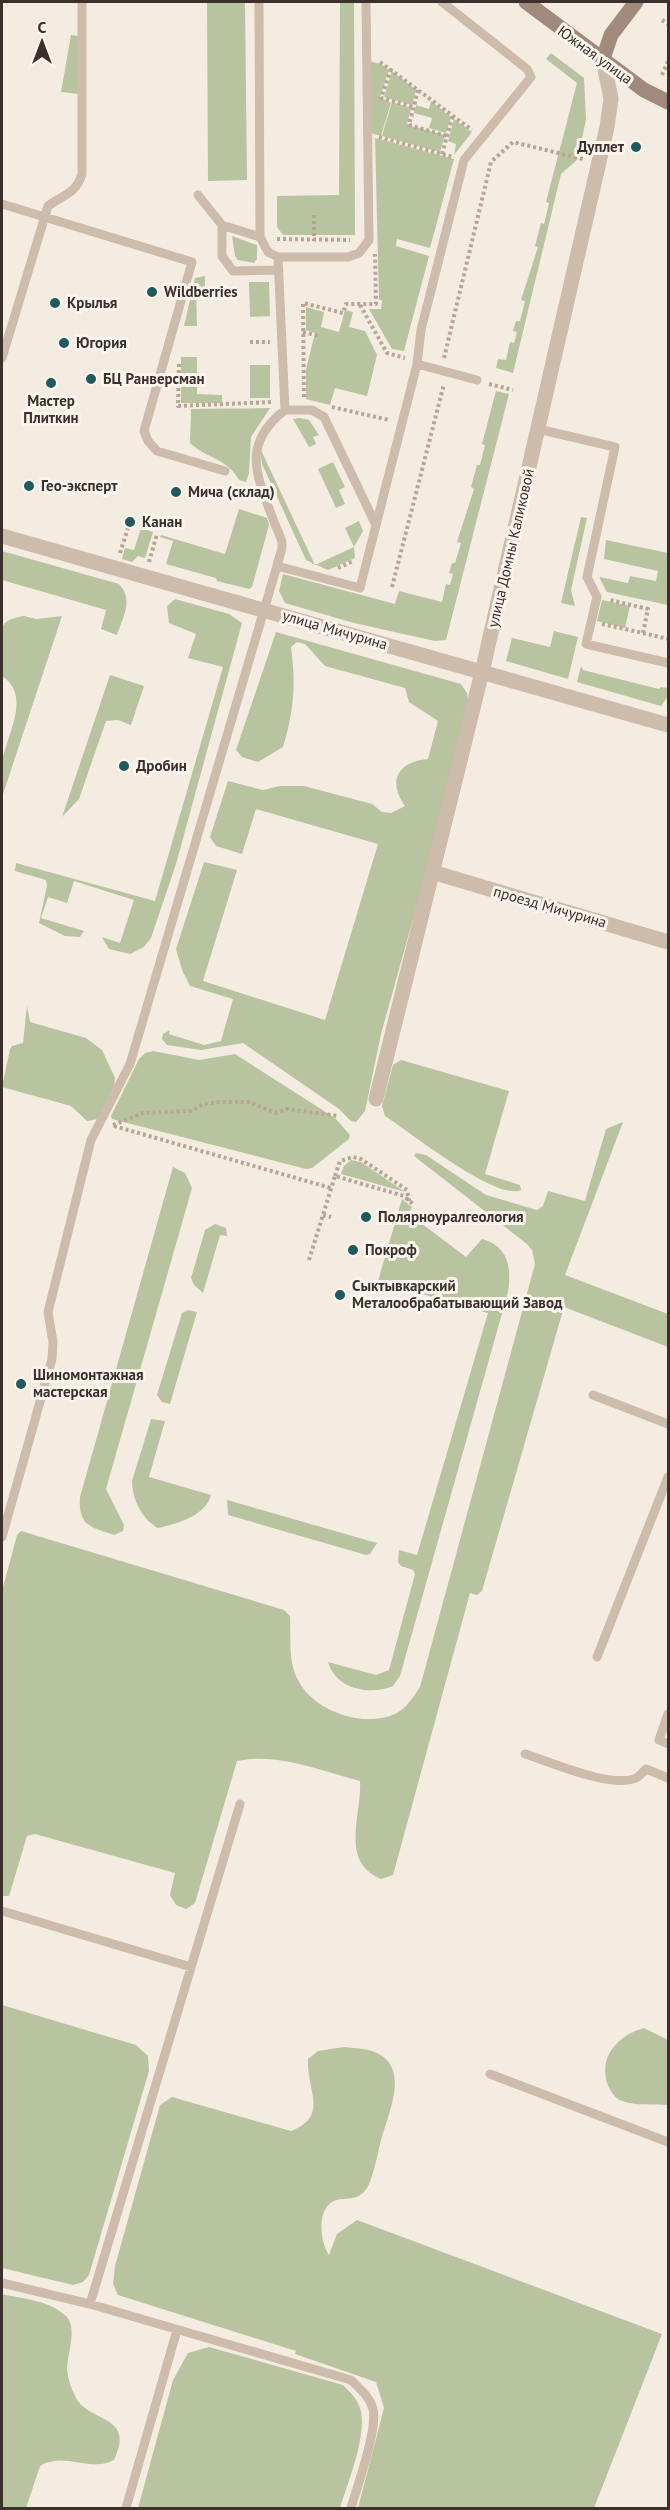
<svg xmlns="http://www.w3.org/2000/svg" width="670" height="2510" font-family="'PT Sans',sans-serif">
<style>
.green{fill:#b8c4a0}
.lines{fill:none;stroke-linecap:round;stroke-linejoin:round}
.path{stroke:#b9a596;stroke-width:4;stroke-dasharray:3 3;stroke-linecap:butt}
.lane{stroke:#cdbbac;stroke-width:9}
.street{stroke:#cdbbac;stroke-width:15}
.secondary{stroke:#a18a7d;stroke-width:15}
.poi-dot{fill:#1f5a5e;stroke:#fbf5ee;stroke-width:2}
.labels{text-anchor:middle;stroke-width:6;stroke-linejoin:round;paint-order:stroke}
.street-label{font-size:15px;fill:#3b302b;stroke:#fbf5ee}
.poi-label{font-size:15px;font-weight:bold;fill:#3b302b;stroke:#fbf5ee;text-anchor:start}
</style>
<rect width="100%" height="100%" fill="#f4ebe1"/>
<path class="green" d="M207,2H245L247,180L208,181Z
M340,2H354L355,235H283L277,227V196L339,195Z
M71,35L78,36V94L61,92Z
M551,53L584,78L586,120L577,160L561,174L513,373L496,368L498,359L506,360L510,342L514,343L517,332L513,331L516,321H520L525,301L521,300L538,247L535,246L541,223L544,224L549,203L546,202L577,83L546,59Z
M368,61L381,64L389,70L380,97L391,103L381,136L370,133Z
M392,71L416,90L412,105L384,97Z
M431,101L451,117L446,133L429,128L432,118L414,113L416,105L429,109Z
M392,102L411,108L407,125L445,135L440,152L382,136Z
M454,119L472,132L454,155L456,144L448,141Z
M375,138L454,159L430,248L397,239L396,246L429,256L404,351L392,349L369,309H381L382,301L379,299Z
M232,236L257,245V259L254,263L238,260L235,256Z
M205,276V288H196L197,326H184L195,278Z
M249,282H269L270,316L250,317Z
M306,307L324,312L321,327L339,332L345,310L353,312L349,327L365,331L377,355L367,396L335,388L330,405L306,399V369L315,333L306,330Z
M181,357H197V394L222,395V403H181Z
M250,365H270V398H250Z
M496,391L509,394L446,640L435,641L354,623L285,603L279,591L283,574L395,604L399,591L442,602L446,584L450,585L453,574L449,573L452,563H455L461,543L457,542L474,489L471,487L477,465H480L485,445L482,444Z
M270,408L251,437L249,473L246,482L239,480C227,458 207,459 190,443L191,409Z
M300,418L309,420L319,435L313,437L316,444L309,447L293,419Z
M260,448L315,565L354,547L345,528L359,521L363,531L354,547L355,558L328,570L306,560L262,464Z
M333,462L345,487L339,490L345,504L336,508L318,469Z
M239,509L267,518L269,525L252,587L249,589L217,581L216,578L166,564L173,541L160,537L161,535L225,554Z
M581,517L587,518L571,590L575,606L561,603Z
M141,528L153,532L145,558L138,556L132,562L122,559L125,548L134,550Z
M606,540L668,553V605L607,592L599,577L628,583L630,576L656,581L658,571L604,559Z
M2,551L119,584C134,600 123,616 117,635L101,629L106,610L2,580Z
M175,599L229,614L242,623L176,864L151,938L144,947L130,954L109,949L102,937L120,943L134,900L74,881L67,903L48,897L41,918L84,931L80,937L65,936L39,923L47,886L46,880L15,871L16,863L155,901L223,667L188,658L196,634L169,623L167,606Z
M602,600L630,606L625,628L597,621Z
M24,616L36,619L62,616L2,797C1,786 0,775 2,764C5,737 33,696 2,676V630C4,619 14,618 24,616Z
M554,631L578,637L568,679L506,661L512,638L550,647Z
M276,632L461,684L467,693L468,700L433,847L381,1034L365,1111L356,1122L351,1121L339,1109L243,1043L201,1050L167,1045L162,1039L163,1034L170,1030L169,1034L204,1045L221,1041L233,999L190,986L182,970L176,949L204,862L237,870L203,981L325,1020L378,844L256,809L242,854L216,846L210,837L228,781L263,790L280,786H304L372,804L382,812L391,813L405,806C387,780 398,762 428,759L438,721L409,702L405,688L325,666L305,644L297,642L291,647C296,685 294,711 283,747L258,762L242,757L236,750Z
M581,666L583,670L659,689L661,687L668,688V696L661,706L577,682Z
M110,675L144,686L131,725L118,720L106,721L79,799L62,817Z
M27,1006L30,1022L86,1038L102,1050L115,1078L114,1087L98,1119L87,1121L71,1106L2,1087L10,1049L12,1046L23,1043Z
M153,1051L199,1060L235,1054L335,1118L350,1135L349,1139L312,1168L306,1169L112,1119L111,1116L139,1059L145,1053Z
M401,1060L509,1091L485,1174L520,1185L521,1190C498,1202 408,1131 385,1116L382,1106L393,1065Z
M623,1122L565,1275L668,1314V1347L564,1307L482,1591L477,1595L470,1593L393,1875L381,1879C339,1861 362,1816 360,1781C322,1771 277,1752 237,1761L195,1903L186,1909L176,1905L170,1895L175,1873L35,1834L27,1836L9,1896H2V1591L17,1535L21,1531L284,1610L290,1616C291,1637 288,1662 298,1680C314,1712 364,1728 395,1714C406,1709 414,1696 420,1687L535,1264L532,1250L527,1244L414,1156L416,1153L426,1155L486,1195L537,1210L543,1206L548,1191L585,1201L606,1129Z
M351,1160L361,1162L405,1192L341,1174L344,1166Z
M173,1167L185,1173L192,1188L106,1489L124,1525L123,1531L114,1535C90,1527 78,1525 80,1497Z
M402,1199L412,1207L409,1214L466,1257L482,1239C508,1246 512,1267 508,1292L400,1676L393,1686C369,1696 336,1689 328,1662L376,1675L389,1670L415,1574L413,1570L401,1566L398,1562L399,1550L417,1555L488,1313L378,1281Z
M215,1224L226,1228L227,1236L220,1235L203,1293L194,1285L191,1278L205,1230Z
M188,1310L197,1312L170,1404L162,1402L157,1395L182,1313Z
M151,1419L165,1421L149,1477L211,1495C206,1516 176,1524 158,1528C142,1519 132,1499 132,1481Z
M227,1500L377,1543L370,1554L366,1555L228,1515Z
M2,2005L136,2045L148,2056L149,2071L89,2275L83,2282L73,2285L2,2268Z
M644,2028L668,2040V2105C654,2104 635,2106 622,2101C614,2098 610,2090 607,2083C599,2055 619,2035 644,2028Z
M344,2047C353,2048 363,2048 372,2051C412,2065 389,2111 381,2140C378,2152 373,2179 367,2188C357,2203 345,2196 334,2201C316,2209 320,2242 329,2255L337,2234L357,2220L662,2334L594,2508H358L384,2408L376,2382L295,2354L296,2351L118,2295L113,2284L115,2266L160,2105L172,2097L291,2131C330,2116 306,2089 308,2059L318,2051Z
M2,2294C23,2299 49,2300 66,2316C78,2328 67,2355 67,2370C68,2379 71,2388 75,2396C88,2424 136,2413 114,2460C90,2473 64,2451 40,2466L26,2508H2Z
M209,2347L343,2385C350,2392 359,2400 361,2412C366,2438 348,2482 340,2508H138L173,2380L188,2353Z"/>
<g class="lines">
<path class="path" d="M662,20L668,24
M380,62L472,130
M391,69L381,98L414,107
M662,75L668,61
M418,90L409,125L447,136
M379,137L453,157
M442,154L453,115
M314,215V241
M277,239L350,240
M360,305L387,353L405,358
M303,332L319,336
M250,342H270
M444,358L491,162L513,142L583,159
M179,364L178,406L272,402
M489,384L513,390
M304,397L303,303L343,313L346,304H376L375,254
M332,407L389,420
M120,553L129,525
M149,562L157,534
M338,568L353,561
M392,587L444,384
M602,624L643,633L648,609L610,600
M643,633L668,639
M113,1125L143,1113L191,1111L204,1104L218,1102H250L276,1113L287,1109L338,1116
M114,1126L331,1188
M335,1176L340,1161L353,1157L361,1159L407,1190L409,1201
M323,1215L331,1217
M309,1260L335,1176L404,1196L414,1205"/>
<path class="lane" d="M259,2L260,237L268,252L278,257H348L359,253L369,240L366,2
M442,2L527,69L531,77L464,160L421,330L417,364L477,380
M198,195L222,225V256L233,271L279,270
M2,204L192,262L144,431L148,441L157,451L225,471
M222,225L260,237
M278,257L285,410
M2,358L48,206C63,195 76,194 82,174V2
M538,429L615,447L587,577L597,597L586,644L668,663
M277,566C278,559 283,550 282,543C281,536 276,528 274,522C257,476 240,445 285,410H312L324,417L376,525
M593,1395L668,1424
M2,1537L52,1359L53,1342L48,1312L91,1140L130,1064L277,566L360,588L417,364
M597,1657L668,1477
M668,1714L659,1740L668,1744
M525,1754C551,1762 611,1789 636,1778C639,1777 643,1772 646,1769L668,1778
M2,1911L191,1967
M490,2074L668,2142
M2,2283L90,2304L351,2380C360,2389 370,2397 373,2409C378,2429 357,2487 351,2508
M90,2304L240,1804
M126,2508L177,2330"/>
<path class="street" d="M2,536L668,725
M432,872L668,942
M376,1099L482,672L607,127L611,99L603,59"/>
<path class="secondary" d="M526,2L644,90L668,102
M603,59L611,35L636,2"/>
</g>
<g class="poi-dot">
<circle cx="636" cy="147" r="6"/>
<circle cx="152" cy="292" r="6"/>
<circle cx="55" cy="303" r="6"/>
<circle cx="64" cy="343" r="6"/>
<circle cx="91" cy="379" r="6"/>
<circle cx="51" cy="383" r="6"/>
<circle cx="29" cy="486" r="6"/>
<circle cx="176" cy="492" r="6"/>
<circle cx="130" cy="522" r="6"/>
<circle cx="124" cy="766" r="6"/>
<circle cx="366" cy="1217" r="6"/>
<circle cx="353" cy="1250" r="6"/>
<circle cx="340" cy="1295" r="6"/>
<circle cx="21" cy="1384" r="6"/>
</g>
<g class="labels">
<g class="street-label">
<text transform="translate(595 55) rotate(36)" y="5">Южная улица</text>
<text transform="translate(511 548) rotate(-77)" y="5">улица Домны Каликовой</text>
<text transform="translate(335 630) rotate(16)" y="5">улица Мичурина</text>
<text transform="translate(550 907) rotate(16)" y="5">проезд Мичурина</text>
</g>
<g class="poi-label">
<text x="624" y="152" text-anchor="end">Дуплет</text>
<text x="164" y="297">Wildberries</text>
<text x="67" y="308">Крылья</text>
<text x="76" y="348">Югория</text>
<text x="103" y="384">БЦ Ранверсман</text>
<text x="51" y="406" text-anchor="middle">Мастер<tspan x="51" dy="17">Плиткин</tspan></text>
<text x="41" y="491">Гео-эксперт</text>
<text x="188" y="497">Мича (склад)</text>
<text x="142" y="527">Канан</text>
<text x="136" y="771">Дробин</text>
<text x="378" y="1222">Полярноуралгеология</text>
<text x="365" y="1255">Покроф</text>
<text x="352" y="1291">Сыктывкарский<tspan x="352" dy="17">Металообрабатывающий Завод</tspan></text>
<text x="33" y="1380">Шиномонтажная<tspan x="33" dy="17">мастерская</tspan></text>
</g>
</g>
<rect width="670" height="2510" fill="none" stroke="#3b302b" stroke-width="6"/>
<g transform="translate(42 42)" stroke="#fbf5ee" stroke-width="4.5" paint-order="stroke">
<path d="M0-4.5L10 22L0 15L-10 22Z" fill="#3b302b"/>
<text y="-9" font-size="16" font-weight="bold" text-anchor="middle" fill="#3b302b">С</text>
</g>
</svg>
